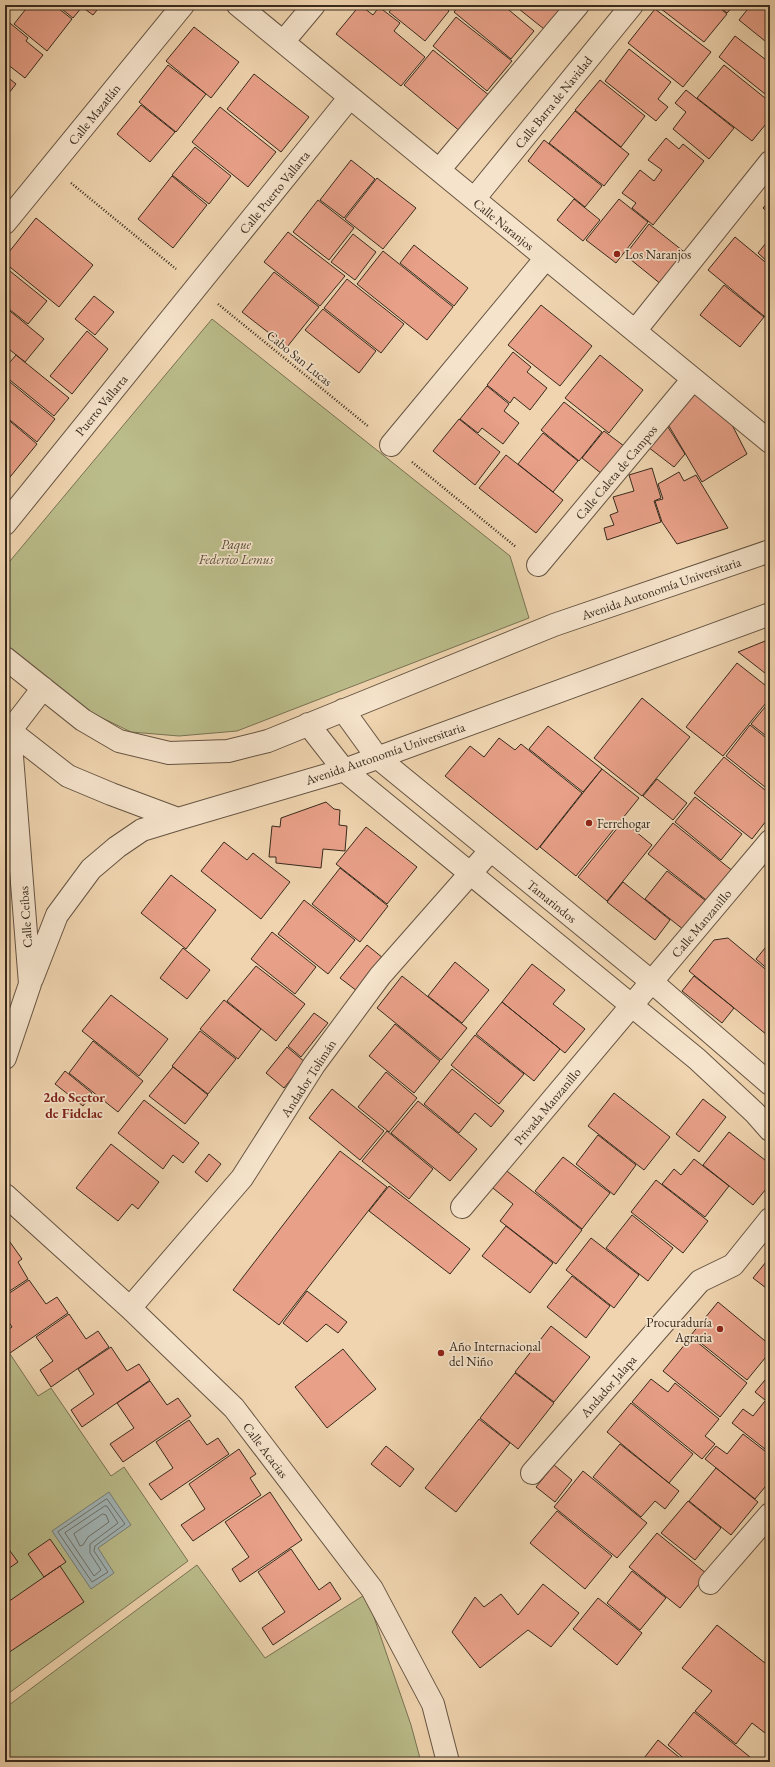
<svg xmlns="http://www.w3.org/2000/svg" width="775" height="1767" font-family="'EB Garamond',serif">
<style>
.green{fill:#babc8a;stroke:#797354}
.water{fill:#a0b5b7;stroke:#767d79}
.lines{fill:none;stroke-linecap:round;stroke-linejoin:round}
.shore{stroke:#6c706a;stroke-width:1}
.building{fill:#e8a088;stroke:#382a1d}
.minor-casing{stroke:#665442;stroke-width:24}
.path{stroke:#382a1d;stroke-width:2.5;stroke-dasharray:1 2;stroke-linecap:butt}
.minor{stroke:#f5e3cb;stroke-width:22}
.poi-dot{fill:#8f2418;stroke:#f5e3cb;stroke-width:1.5}
.labels{text-anchor:middle;stroke-width:3.5;stroke-linejoin:round;paint-order:stroke}
.street-label{font-size:13px;fill:#382a1d;stroke:#f5e3cb}
.poi-label{font-size:13px;fill:#382a1d;stroke:#f5e3cb;text-anchor:start}
.park-label{font-size:13px;font-style:italic;fill:#584e38;stroke:#f5e3cb}
.neighbourhood-label{font-size:14px;font-weight:bold;fill:#7a1f14;stroke:#f5e3cb}
</style>
<rect width="100%" height="100%" fill="#efd4af"/>
<filter id="stains"><feTurbulence type="fractalNoise" baseFrequency=".005" numOctaves="4"/><feColorMatrix values="0 0 0 0 .2 0 0 0 0 .09 0 0 0 0 .02 0 0 0 .5 -.17"/></filter>
<radialGradient id="worn" r=".72"><stop offset=".6" stop-color="#630" stop-opacity="0"/><stop offset="1" stop-color="#630" stop-opacity=".3"/></radialGradient>
<path class="green" d="M212,319L510,556L529,618L237,731L179,736L131,732L88,711L5,645V567Z
M10,1354L38,1396L51,1388L111,1476L124,1467L188,1561L5,1696V1357Z
M197,1565L265,1658L366,1594L411,1725L421,1762H5V1708Z"/>
<path class="water" d="M109,1492L131,1525L98,1548L114,1573L91,1589L52,1531Z"/>
<g class="lines">
<path class="shore" d="M107,1499L125,1524L95,1546L94,1551L108,1572L92,1582L58,1532Z
M105,1506H107L118,1523L90,1544V1553L101,1570L94,1576L65,1533Z
M103,1514L106,1515L109,1522L88,1537L83,1545L80,1546L74,1534Z"/>
</g>
<path class="building" d="M29,5H54L72,19L47,51L14,24Z
M57,5H101L93,15L82,7L73,18Z
M360,5L373,15L379,7L400,23L394,31L425,57L401,86L336,34Z
M395,5H442L449,11L425,41L389,12Z
M460,5H503L534,31L511,59L454,12Z
M514,5H564L544,29Z
M656,5H716L727,14L704,42Z
M717,5H734L727,13Z
M751,5H770V45L739,20Z
M655,9L711,52L683,87L628,43Z
M456,17L512,61L487,91L433,46Z
M5,19L28,38L26,41L43,55L25,78L7,64L5,67Z
M194,27L239,62L211,98L166,61Z
M735,36L770,63V98L719,57Z
M629,49L671,82L658,99L668,107L656,121L605,81Z
M433,50L490,96L461,132L404,85Z
M168,65L206,94L176,132L139,102Z
M724,65L770,102V119L752,141L697,98Z
M254,74L309,117L281,152L227,109Z
M5,75L16,84L5,98Z
M600,80L645,116L621,147L575,110Z
M686,90L734,128L709,159L673,129L686,112L675,103Z
M141,105L175,132L150,162L117,134Z
M220,107L276,152L248,187L192,142Z
M575,111L629,154L604,186L549,143Z
M666,138L679,149L683,144L704,161L653,225L632,208L636,203L622,193L640,170L654,181L662,170L648,160Z
M544,140L602,186L585,207L528,161Z
M195,147L231,176L209,204L172,175Z
M351,160L375,179L344,218L320,200Z
M172,176L207,205L173,248L138,219Z
M377,178L416,208L383,249L345,219Z
M574,199L600,220L583,241L557,220Z
M619,199L648,222L616,263L586,240Z
M318,200L354,228L329,260L293,232Z
M770,200V214L763,208Z
M36,218L93,265L59,307L5,263V257Z
M649,224L692,258L667,289L625,255Z
M288,232L345,276L320,306L264,262Z
M353,234L376,252L355,280L331,262Z
M735,237L770,266V321L708,270Z
M770,238V264L758,253Z
M414,245L468,288L454,306L400,263Z
M383,251L453,307L427,340L357,284Z
M5,267L47,301L28,324L5,306Z
M274,272L319,307L287,347L242,312Z
M347,279L404,324L381,353L324,308Z
M724,285L764,317L740,347L700,315Z
M94,296L114,312L95,335L75,319Z
M541,305L592,346L560,386L508,345Z
M5,307L44,339L25,362L5,346Z
M323,309L376,351L359,373L305,330Z
M87,331L108,349L72,394L50,376Z
M513,352L531,367L527,372L547,388L530,410L514,397L510,403L487,385Z
M16,355L69,398L54,416L5,376V368Z
M600,355L643,390L609,433L565,398Z
M5,378L55,419L37,442L5,416Z
M487,386L509,404L504,411L519,423L503,444L482,428L478,433L460,419Z
M691,391L729,419L747,454L702,482L666,421Z
M564,402L602,432L579,461L541,430Z
M5,417L37,444L6,482L5,480Z
M459,419L500,452L475,485L433,451Z
M666,424L685,454L674,467L648,447Z
M604,431L624,446L602,474L582,458Z
M543,433L578,461L553,492L518,464Z
M506,455L563,500L536,533L479,488Z
M652,468L661,498L654,501L661,522L607,540L604,528L614,525L610,515L618,512L613,497L634,491L629,475Z
M679,472L684,481L696,475L728,528L677,544L662,522L655,501L663,499L658,484Z
M770,639V677L738,652Z
M737,663L770,689V698L723,756L686,727Z
M642,698L690,737L642,796L594,758Z
M770,701V739L751,724Z
M750,725L770,741V791L726,756Z
M548,726L602,769L583,792L529,749Z
M499,738L515,750L521,744L582,793L537,850L445,776L470,746L484,757Z
M724,757L770,794V816L752,839L694,793Z
M602,769L639,798L576,876L540,847Z
M657,779L687,803L673,820L643,796Z
M695,797L742,834L721,860L675,822Z
M326,802L334,809L340,810L339,825L347,826L345,851L323,849L321,868L276,863V857H269L272,826L280,827L281,818Z
M623,821L652,845L607,901L578,877Z
M673,823L734,872L710,903L648,854Z
M366,827L417,867L387,904L336,864Z
M224,842L247,860L253,853L290,882L261,919L201,871Z
M340,868L388,906L360,942L312,904Z
M667,871L706,901L684,930L645,899Z
M171,875L216,910L186,949L141,913Z
M623,882L670,920L655,940L607,902Z
M304,900L355,940L328,974L278,934Z
M272,932L316,967L295,994L251,959Z
M728,938L770,973V1031L767,1035L689,971L714,940Z
M770,942V971L756,959Z
M367,945L383,958L357,991L340,978Z
M183,948L210,970L187,999L160,978Z
M455,962L489,990L462,1023L428,996Z
M532,964L565,990L553,1004L585,1029L565,1053L502,1002Z
M256,966L305,1004L276,1041L227,1001Z
M402,976L467,1028L441,1060L377,1008Z
M694,976L734,1008L722,1023L682,991Z
M111,995L168,1039L139,1076L82,1031Z
M224,1000L261,1029L238,1059L200,1029Z
M502,1002L560,1049L534,1081L476,1034Z
M314,1013L328,1023L301,1057L288,1046Z
M395,1024L440,1061L414,1093L369,1056Z
M200,1031L236,1059L208,1094L172,1066Z
M475,1035L524,1074L499,1104L451,1065Z
M93,1041L143,1081L118,1112L69,1073Z
M287,1047L305,1062L284,1088L266,1073Z
M173,1067L208,1095L185,1124L149,1096Z
M452,1069L504,1111L491,1127L475,1113L459,1133L424,1104Z
M65,1071L92,1093L83,1106L55,1084Z
M386,1072L417,1098L389,1132L358,1107Z
M332,1089L384,1131L360,1160L309,1118Z
M614,1093L670,1137L644,1170L588,1126Z
M703,1099L726,1117L699,1152L676,1134Z
M144,1100L199,1143L183,1163L173,1155L163,1169L118,1133Z
M418,1101L477,1149L450,1181L391,1133Z
M387,1131L433,1169L409,1199L362,1161Z
M729,1132L770,1164V1184L753,1205L703,1165Z
M598,1135L636,1165L614,1195L576,1164Z
M111,1144L159,1182L138,1209L132,1204L118,1221L76,1188Z
M340,1151L387,1187L279,1325L233,1290Z
M209,1154L221,1164L207,1182L195,1172Z
M563,1157L610,1193L582,1229L535,1191Z
M694,1159L729,1186L705,1217L662,1184L674,1169L681,1175Z
M503,1168L582,1230L556,1264L500,1221L513,1204L489,1185Z
M656,1180L708,1221L683,1253L631,1212Z
M389,1186L470,1249L450,1274L369,1211Z
M632,1215L673,1248L648,1281L606,1248Z
M506,1226L553,1263L530,1293L482,1256Z
M5,1235L22,1259L18,1262L28,1279L5,1294Z
M591,1238L639,1275L614,1308L566,1270Z
M770,1257V1291L753,1278Z
M572,1276L610,1306L586,1338L547,1307Z
M29,1280L46,1304L57,1297L68,1313L10,1353L5,1345V1332L12,1327L5,1316V1296Z
M307,1291L347,1322L338,1333L326,1324L307,1342L283,1323Z
M718,1302L770,1345V1352L747,1380L691,1335Z
M69,1314L86,1339L98,1331L109,1347L51,1387L40,1370L53,1361L36,1337Z
M551,1326L590,1357L554,1402L515,1372Z
M691,1337L747,1383L720,1417L663,1371Z
M111,1347L127,1371L139,1364L150,1380L82,1427L71,1410L94,1394L78,1369Z
M343,1349L376,1389L327,1428L295,1387Z
M515,1373L554,1403L518,1449L480,1418Z
M770,1374V1404L755,1392Z
M651,1379L668,1392L675,1383L719,1419L705,1436L715,1444L702,1459L632,1402Z
M150,1381L167,1405L178,1398L191,1416L123,1462L110,1444L134,1428L117,1403Z
M765,1401L770,1405V1453L732,1423L743,1409L753,1416Z
M631,1403L693,1454L669,1483L607,1432Z
M479,1419L510,1443L456,1512L425,1488Z
M189,1420L207,1445L218,1438L229,1454L161,1500L149,1484L173,1468L156,1442Z
M743,1434L770,1455V1481L755,1499L705,1459L716,1446L727,1454Z
M620,1444L679,1491L665,1509L655,1501L641,1517L593,1477Z
M386,1446L414,1469L400,1487L371,1464Z
M239,1449L256,1474L250,1478L261,1495L193,1541L181,1525L205,1509L189,1484Z
M554,1465L572,1480L555,1502L536,1487Z
M716,1468L758,1502L731,1535L689,1501Z
M583,1471L647,1523L617,1558L554,1507Z
M270,1492L302,1540L240,1582L232,1569L249,1557L225,1522Z
M688,1501L721,1528L695,1560L661,1533Z
M557,1511L612,1556L585,1589L530,1543Z
M657,1533L707,1574L680,1608L629,1567Z
M50,1539L66,1562L44,1577L28,1554Z
M5,1544L18,1562L5,1571Z
M291,1549L319,1590L330,1582L341,1599L273,1645L262,1628L285,1612L258,1572Z
M60,1566L84,1602L5,1655V1604Z
M632,1571L666,1598L640,1630L607,1603Z
M543,1584L579,1613L551,1647L528,1630L480,1668L452,1632L475,1597L484,1607L501,1594L518,1615Z
M598,1598L642,1633L617,1665L573,1629Z
M717,1625L770,1667V1735L769,1736L752,1723L736,1744L695,1711L712,1691L682,1668Z
M694,1712L750,1757L745,1762H688L668,1745Z
M658,1740L685,1762H641Z"/>
<g class="lines">
<defs>
<path id="minor" d="M238,5L770,442
M283,42L314,5
M439,170L578,5
M474,199L632,5
M5,223L183,5
M635,331L770,162
M391,445L546,258
M5,524L350,97
M538,565L693,379
M5,658L83,720L119,741L169,753L228,751L268,741L554,625L770,551
M343,710L377,757L652,982L770,1084
M308,724L344,770L697,1059L755,1113L770,1130
M5,727L68,776L111,794L178,819L344,770L770,614
M32,979L57,915L91,869L117,847L142,830L178,819
M5,1058L30,984L10,731L43,688
M5,1195L130,1308L234,1408L372,1589L433,1704L448,1762
M462,1207L770,841
M130,1308L242,1178L314,1065L380,976L490,851
M532,1473L700,1281L733,1265L770,1219
M710,1583L770,1514"/>
</defs>
<use href="#minor" class="minor-casing"/>
<path class="path" d="M71,183L176,269
M218,304L369,427
M412,462L516,547"/>
<use href="#minor" class="minor"/>
</g>
<g class="poi-dot">
<circle cx="617" cy="254" r="4"/>
<circle cx="589" cy="823" r="4"/>
<circle cx="720" cy="1329" r="4"/>
<circle cx="441" cy="1353" r="4"/>
</g>
<g class="labels">
<g class="street-label">
<text transform="translate(553 102) rotate(-51)" y="5">Calle Barra de Navidad</text>
<text transform="translate(94 114) rotate(-51)" y="5">Calle Mazatlán</text>
<text transform="translate(274 192) rotate(-51)" y="5">Calle Puerto Vallarta</text>
<text transform="translate(504 224) rotate(39)" y="5">Calle Naranjos</text>
<text transform="translate(300 358) rotate(39)" y="5">Cabo San Lucas</text>
<text transform="translate(101 405) rotate(-51)" y="5">Puerto Vallarta</text>
<text transform="translate(616 472) rotate(-50)" y="5">Calle Caleta de Campos</text>
<text transform="translate(661 588) rotate(-19)" y="5">Avenida Autonomía Universitaria</text>
<text transform="translate(385 753) rotate(-19)" y="5">Avenida Autonomía Universitaria</text>
<text transform="translate(552 901) rotate(39)" y="5">Tamarindos</text>
<text transform="translate(25 917) rotate(-94)" y="5">Calle Ceibas</text>
<text transform="translate(701 923) rotate(-50)" y="5">Calle Manzanillo</text>
<text transform="translate(308 1078) rotate(-57)" y="5">Andador Tolimán</text>
<text transform="translate(547 1106) rotate(-50)" y="5">Privada Manzanillo</text>
<text transform="translate(608 1386) rotate(-49)" y="5">Andador Jalapa</text>
<text transform="translate(266 1450) rotate(53)" y="5">Calle Acacias</text>
</g>
<g class="poi-label">
<text x="625" y="259">Los Naranjos</text>
<text x="597" y="828">Ferrehogar</text>
<text x="712" y="1327" text-anchor="end">Procuraduría<tspan x="712" dy="15">Agraria</tspan></text>
<text x="449" y="1351">Año Internacional<tspan x="449" dy="15">del Niño</tspan></text>
</g>
<g class="park-label">
<text x="236" y="549">Paque<tspan x="236" dy="15">Federico Lemus</tspan></text>
</g>
<g class="neighbourhood-label">
<text x="74" y="1102">2do Sector<tspan x="74" dy="16">de Fidelac</tspan></text>
</g>
</g>
<rect width="775" height="1767" fill="none" stroke="#efd4af" stroke-width="20"/>
<rect x="6" y="6" width="763" height="1755" fill="none" stroke="#382a1d" stroke-width="2"/>
<rect x="10" y="10" width="755" height="1747" fill="none" stroke="#382a1d"/>
<rect width="100%" height="100%" filter="url(#stains)"/>
<rect width="100%" height="100%" fill="url(#worn)"/>
</svg>
